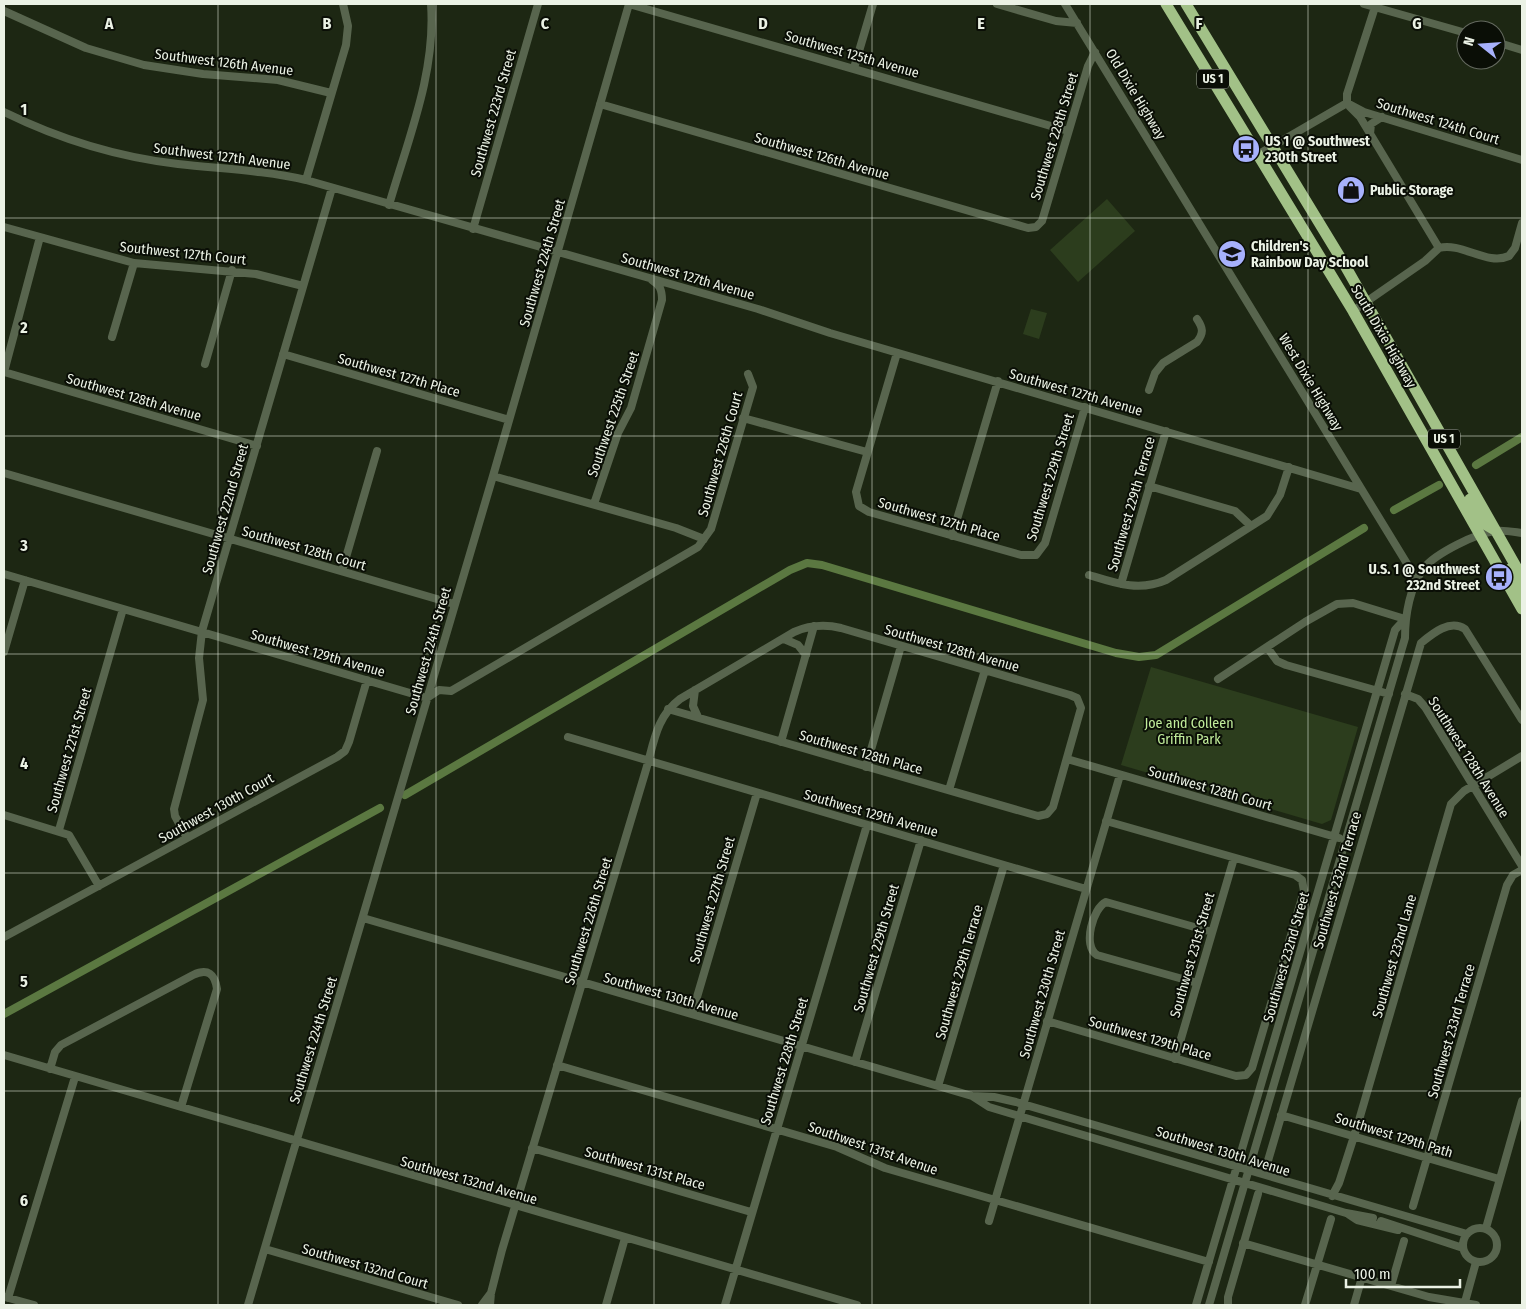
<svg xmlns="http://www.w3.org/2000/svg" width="1526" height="1309" font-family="'Fira Sans Condensed',sans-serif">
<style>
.green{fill:#2c3d1d}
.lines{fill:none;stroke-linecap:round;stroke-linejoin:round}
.canal{stroke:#5b7841;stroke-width:8}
.minor{stroke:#58654e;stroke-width:8}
.highway{stroke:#a2c187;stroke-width:11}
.grid{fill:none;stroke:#ebf2e5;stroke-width:1;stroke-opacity:0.55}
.labels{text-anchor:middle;stroke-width:4;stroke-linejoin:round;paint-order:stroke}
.shield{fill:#0a0e06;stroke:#a8aea2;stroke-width:1}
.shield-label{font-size:12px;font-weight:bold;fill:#ebf2e5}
.street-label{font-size:14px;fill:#ebf2e5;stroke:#0a0e06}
.poi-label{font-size:14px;font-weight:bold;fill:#ebf2e5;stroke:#0a0e06;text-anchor:start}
.park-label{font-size:14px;fill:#c1ed9b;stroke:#0a0e06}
.grid-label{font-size:16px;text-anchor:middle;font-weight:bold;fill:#ebf2e5;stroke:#0a0e06;stroke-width:4;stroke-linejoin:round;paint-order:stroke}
</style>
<rect width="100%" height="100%" fill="#1d2713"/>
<path class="green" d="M1107,199L1135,231L1078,282L1050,250Z
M1031,309L1047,313L1039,339L1023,334Z
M1151,667L1358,727L1331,820L1322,824L1121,765Z"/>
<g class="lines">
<path class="canal" d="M1476,465L1522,437
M1394,510L1439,485
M405,795L790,570L807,563L822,565L1116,653L1139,657L1156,655L1364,528
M4,1014L380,808"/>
<path class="minor" d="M629,4L1068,131
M997,4L1056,21L1077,23
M1065,4L1417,580
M1364,4L1466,33
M4,11L86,48L144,65L203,74L278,80L331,93
M1496,42L1522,50
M854,68L873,4
M1347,103L1364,112L1522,160
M1347,103V94L1376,4
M600,104L1028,228L1036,227L1042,221L1088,66L1095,52
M1350,107L1360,117L1439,248
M4,112C59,139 117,157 178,164C221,169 263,170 306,180L758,309L830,333L1361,489
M1370,134L1371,124L1382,117
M1259,154L1347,103
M306,180L346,45L348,26L343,4
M389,205C408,139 436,73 431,4
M4,227L134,263L256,274L303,286
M473,229L538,4
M1353,311L1425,261L1439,248C1462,242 1487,266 1509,256L1515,248L1522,223
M112,337L134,263
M897,353L856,492L859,506L869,512L1021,555H1036L1045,543L1085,407
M283,354L509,420
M205,364L232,270
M4,372L257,446
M4,372L40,237
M1149,390L1155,373L1163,363L1197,342C1204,333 1203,328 1197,319
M743,418L867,452
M4,473L454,604
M493,476L676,528L704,539
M1149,486L1235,511L1251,526
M594,504L618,433L631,408L662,300C662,290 660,285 652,280
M952,536L998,381
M342,571L377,451
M4,574L427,698L439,690L451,691L698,547L711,529L753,387L748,374
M1089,575C1115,583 1139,592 1166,580L1267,516L1280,495L1289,467
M1121,584L1166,431
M784,639L798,645L806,655
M1267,647L1277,661L1286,665L1389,694
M4,652L25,580
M1218,679L1305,622L1337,604L1353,603L1405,619
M695,690L693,706L698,717
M1405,694L1418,699L1425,707L1522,866
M568,737L1086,889
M781,742L814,626
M1067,759L1339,838
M866,767L901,646
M949,790L985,670
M4,815L69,835L99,886
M59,830L123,609
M187,838L175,816L174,809L203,700L199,658L202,631L332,188
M363,918L938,1086L972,1096L994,1097L1016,1102L1467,1234
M4,937L337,757L345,751L349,742L367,680
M1197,983L1097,955C1082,946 1093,908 1106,902L1212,932
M692,1014L757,793
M1047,1021L1236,1076L1246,1075L1252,1068L1304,891L1302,880L1295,875L1106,821
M4,1055L857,1305
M1175,1059L1234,858
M855,1062L921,840
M557,1065L837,1147L885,1168L1209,1262
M50,1069L55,1052L61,1045L193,975C208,968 215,974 217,989L181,1107
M938,1086L1004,865
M972,1096L989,1107L1009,1113L1346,1213L1373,1218
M1281,1115L1499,1179
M532,1148L751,1212
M1267,1164L1421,643C1433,633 1450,619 1465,629L1522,720
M1332,1196L1339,1183L1357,1127L1451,804L1464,791L1522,756
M1413,1206L1507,885L1513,875L1522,870
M1348,1214L1357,1220L1398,1230
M989,1221L1120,775
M1381,1221L1463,1248
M1463 1245a17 17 0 1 1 34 0a17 17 0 1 1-34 0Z
M1486,1228L1522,1101
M1243,1243L1429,1297L1476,1305
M265,1249L458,1305
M1391,1286L1404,1241
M5,1297L34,1305
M8,1298L75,1077
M1465,1302L1476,1262
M248,1305L493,476L629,4
M482,1305L491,1293
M490,1305L491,1293L502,1250L645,773C654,744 655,718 680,699L794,632C810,625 824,624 841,628L1070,695L1077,698L1081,708L1053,807L1047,814L1038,816L668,709
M606,1305L625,1238
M725,1305L867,825
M1196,1305L1395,630L1405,619
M1209,1305L1405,638C1405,615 1410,586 1424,568C1436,553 1477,533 1495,531C1504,530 1514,532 1522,533
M1228,1305V1297L1258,1194
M1305,1305L1331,1219
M1354,1305L1362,1277"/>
<path class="highway" d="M1166,4L1353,311L1522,609
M1186,4L1343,262L1522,577
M1470,499L1483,523L1495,530
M1510,569L1522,591"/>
</g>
<path class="grid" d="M218,4V1305M436,4V1305M654,4V1305M872,4V1305M1090,4V1305M1308,4V1305M4,218H1522M4,436H1522M4,654H1522M4,873H1522M4,1091H1522"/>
<defs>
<symbol id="bus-disc" viewBox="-11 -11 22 22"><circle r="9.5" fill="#a7b1fc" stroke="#0a0e06"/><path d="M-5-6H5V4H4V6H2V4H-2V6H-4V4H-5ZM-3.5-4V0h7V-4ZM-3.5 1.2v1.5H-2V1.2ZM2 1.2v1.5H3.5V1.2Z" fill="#111"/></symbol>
<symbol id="shop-disc" viewBox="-11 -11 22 22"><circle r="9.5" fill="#a7b1fc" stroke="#0a0e06"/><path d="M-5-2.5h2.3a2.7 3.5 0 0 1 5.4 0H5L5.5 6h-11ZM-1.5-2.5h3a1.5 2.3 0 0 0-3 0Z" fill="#111"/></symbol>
<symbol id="school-disc" viewBox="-11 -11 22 22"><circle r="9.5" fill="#a7b1fc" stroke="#0a0e06"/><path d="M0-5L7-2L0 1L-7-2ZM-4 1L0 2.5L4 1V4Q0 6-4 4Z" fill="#111"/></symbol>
</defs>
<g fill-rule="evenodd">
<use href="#bus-disc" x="1230" y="133" width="32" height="32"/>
<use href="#shop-disc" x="1335" y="174" width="32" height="32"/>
<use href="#school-disc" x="1216" y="238" width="32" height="32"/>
<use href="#bus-disc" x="1483" y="561" width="32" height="32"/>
</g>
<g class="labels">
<g class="shield">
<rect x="1197" y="69.5" width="32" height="19" rx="4"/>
<rect x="1428" y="429.5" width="32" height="19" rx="4"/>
</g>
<g class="shield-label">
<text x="1213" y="83">US 1</text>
<text x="1444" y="443">US 1</text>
</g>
<g class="street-label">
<text transform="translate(852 54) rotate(16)" y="5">Southwest 125th Avenue</text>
<text transform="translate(224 62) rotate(7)" y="5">Southwest 126th Avenue</text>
<text transform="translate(1136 94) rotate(59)" y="5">Old Dixie Highway</text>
<text transform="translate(493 113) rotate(-74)" y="5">Southwest 223rd Street</text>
<text transform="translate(1438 121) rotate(17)" y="5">Southwest 124th Court</text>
<text transform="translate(1054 136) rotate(-73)" y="5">Southwest 228th Street</text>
<text transform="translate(222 156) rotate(7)" y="5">Southwest 127th Avenue</text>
<text transform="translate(822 156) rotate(16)" y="5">Southwest 126th Avenue</text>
<text transform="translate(183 253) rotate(6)" y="5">Southwest 127th Court</text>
<text transform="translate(542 263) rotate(-74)" y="5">Southwest 224th Street</text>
<text transform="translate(688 276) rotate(16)" y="5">Southwest 127th Avenue</text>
<text transform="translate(1384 336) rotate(60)" y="5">South Dixie Highway</text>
<text transform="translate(399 375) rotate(16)" y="5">Southwest 127th Place</text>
<text transform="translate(1311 382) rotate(59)" y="5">West Dixie Highway</text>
<text transform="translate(1076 392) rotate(16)" y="5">Southwest 127th Avenue</text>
<text transform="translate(134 397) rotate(16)" y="5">Southwest 128th Avenue</text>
<text transform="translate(613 414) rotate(-71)" y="5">Southwest 225th Street</text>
<text transform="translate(720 454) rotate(-74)" y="5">Southwest 226th Court</text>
<text transform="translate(1050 477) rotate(-73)" y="5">Southwest 229th Street</text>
<text transform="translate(1131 504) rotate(-74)" y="5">Southwest 229th Terrace</text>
<text transform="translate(225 509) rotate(-74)" y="5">Southwest 222nd Street</text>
<text transform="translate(939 519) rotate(16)" y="5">Southwest 127th Place</text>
<text transform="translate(304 548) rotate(16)" y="5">Southwest 128th Court</text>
<text transform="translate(952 648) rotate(16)" y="5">Southwest 128th Avenue</text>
<text transform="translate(428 651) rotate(-74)" y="5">Southwest 224th Street</text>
<text transform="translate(318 653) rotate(16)" y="5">Southwest 129th Avenue</text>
<text transform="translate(69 750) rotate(-74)" y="5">Southwest 221st Street</text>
<text transform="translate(861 752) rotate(16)" y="5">Southwest 128th Place</text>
<text transform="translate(1469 757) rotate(58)" y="5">Southwest 128th Avenue</text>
<text transform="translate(1210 788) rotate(16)" y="5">Southwest 128th Court</text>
<text transform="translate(216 808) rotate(-29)" y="5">Southwest 130th Court</text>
<text transform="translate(871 813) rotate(16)" y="5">Southwest 129th Avenue</text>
<text transform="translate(1337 880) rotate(-74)" y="5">Southwest 232nd Terrace</text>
<text transform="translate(712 900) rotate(-74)" y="5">Southwest 227th Street</text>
<text transform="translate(588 921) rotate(-73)" y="5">Southwest 226th Street</text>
<text transform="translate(876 948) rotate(-74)" y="5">Southwest 229th Street</text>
<text transform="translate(1192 955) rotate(-74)" y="5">Southwest 231st Street</text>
<text transform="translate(1394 956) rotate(-74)" y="5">Southwest 232nd Lane</text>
<text transform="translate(1286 957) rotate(-74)" y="5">Southwest 232nd Street</text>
<text transform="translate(959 972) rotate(-74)" y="5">Southwest 229th Terrace</text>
<text transform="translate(1042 994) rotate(-74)" y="5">Southwest 230th Street</text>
<text transform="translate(671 996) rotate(16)" y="5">Southwest 130th Avenue</text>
<text transform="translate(1451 1031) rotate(-74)" y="5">Southwest 233rd Terrace</text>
<text transform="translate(1150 1038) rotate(16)" y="5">Southwest 129th Place</text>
<text transform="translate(313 1040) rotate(-73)" y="5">Southwest 224th Street</text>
<text transform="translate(784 1061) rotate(-73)" y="5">Southwest 228th Street</text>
<text transform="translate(1394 1135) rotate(17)" y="5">Southwest 129th Path</text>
<text transform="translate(873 1148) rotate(19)" y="5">Southwest 131st Avenue</text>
<text transform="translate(1223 1151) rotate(17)" y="5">Southwest 130th Avenue</text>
<text transform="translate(645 1168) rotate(16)" y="5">Southwest 131st Place</text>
<text transform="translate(469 1180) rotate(16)" y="5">Southwest 132nd Avenue</text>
<text transform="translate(365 1266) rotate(16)" y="5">Southwest 132nd Court</text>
</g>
<g class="poi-label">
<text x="1265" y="146">US 1 @ Southwest<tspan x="1265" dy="16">230th Street</tspan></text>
<text x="1370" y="195">Public Storage</text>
<text x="1251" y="251">Children's<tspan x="1251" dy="16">Rainbow Day School</tspan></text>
<text x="1480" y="574" text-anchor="end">U.S. 1 @ Southwest<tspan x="1480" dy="16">232nd Street</tspan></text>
</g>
<g class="park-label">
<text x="1189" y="728">Joe and Colleen<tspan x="1189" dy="16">Griffin Park</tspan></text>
</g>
</g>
<g class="grid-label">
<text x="109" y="29">A</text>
<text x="327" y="29">B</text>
<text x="545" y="29">C</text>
<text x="763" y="29">D</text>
<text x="981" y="29">E</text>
<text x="1199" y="29">F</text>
<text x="1417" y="29">G</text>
<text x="24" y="115">1</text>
<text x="24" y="333">2</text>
<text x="24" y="551">3</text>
<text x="24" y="769">4</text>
<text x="24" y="987">5</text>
<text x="24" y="1206">6</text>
</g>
<rect width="1526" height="1309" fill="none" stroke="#ebf2e5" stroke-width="10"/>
<g transform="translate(1481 45) rotate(287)"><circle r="24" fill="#0a0e06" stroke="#64695f"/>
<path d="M0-4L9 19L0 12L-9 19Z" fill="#a7b1fc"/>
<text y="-8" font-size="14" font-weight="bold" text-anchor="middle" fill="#ebf2e5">N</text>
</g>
<path d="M1346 1279v8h114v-8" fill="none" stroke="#ebf2e5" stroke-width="2.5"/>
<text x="1354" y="1279" font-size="15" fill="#ebf2e5" stroke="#0a0e06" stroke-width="4" paint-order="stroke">100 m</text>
</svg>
